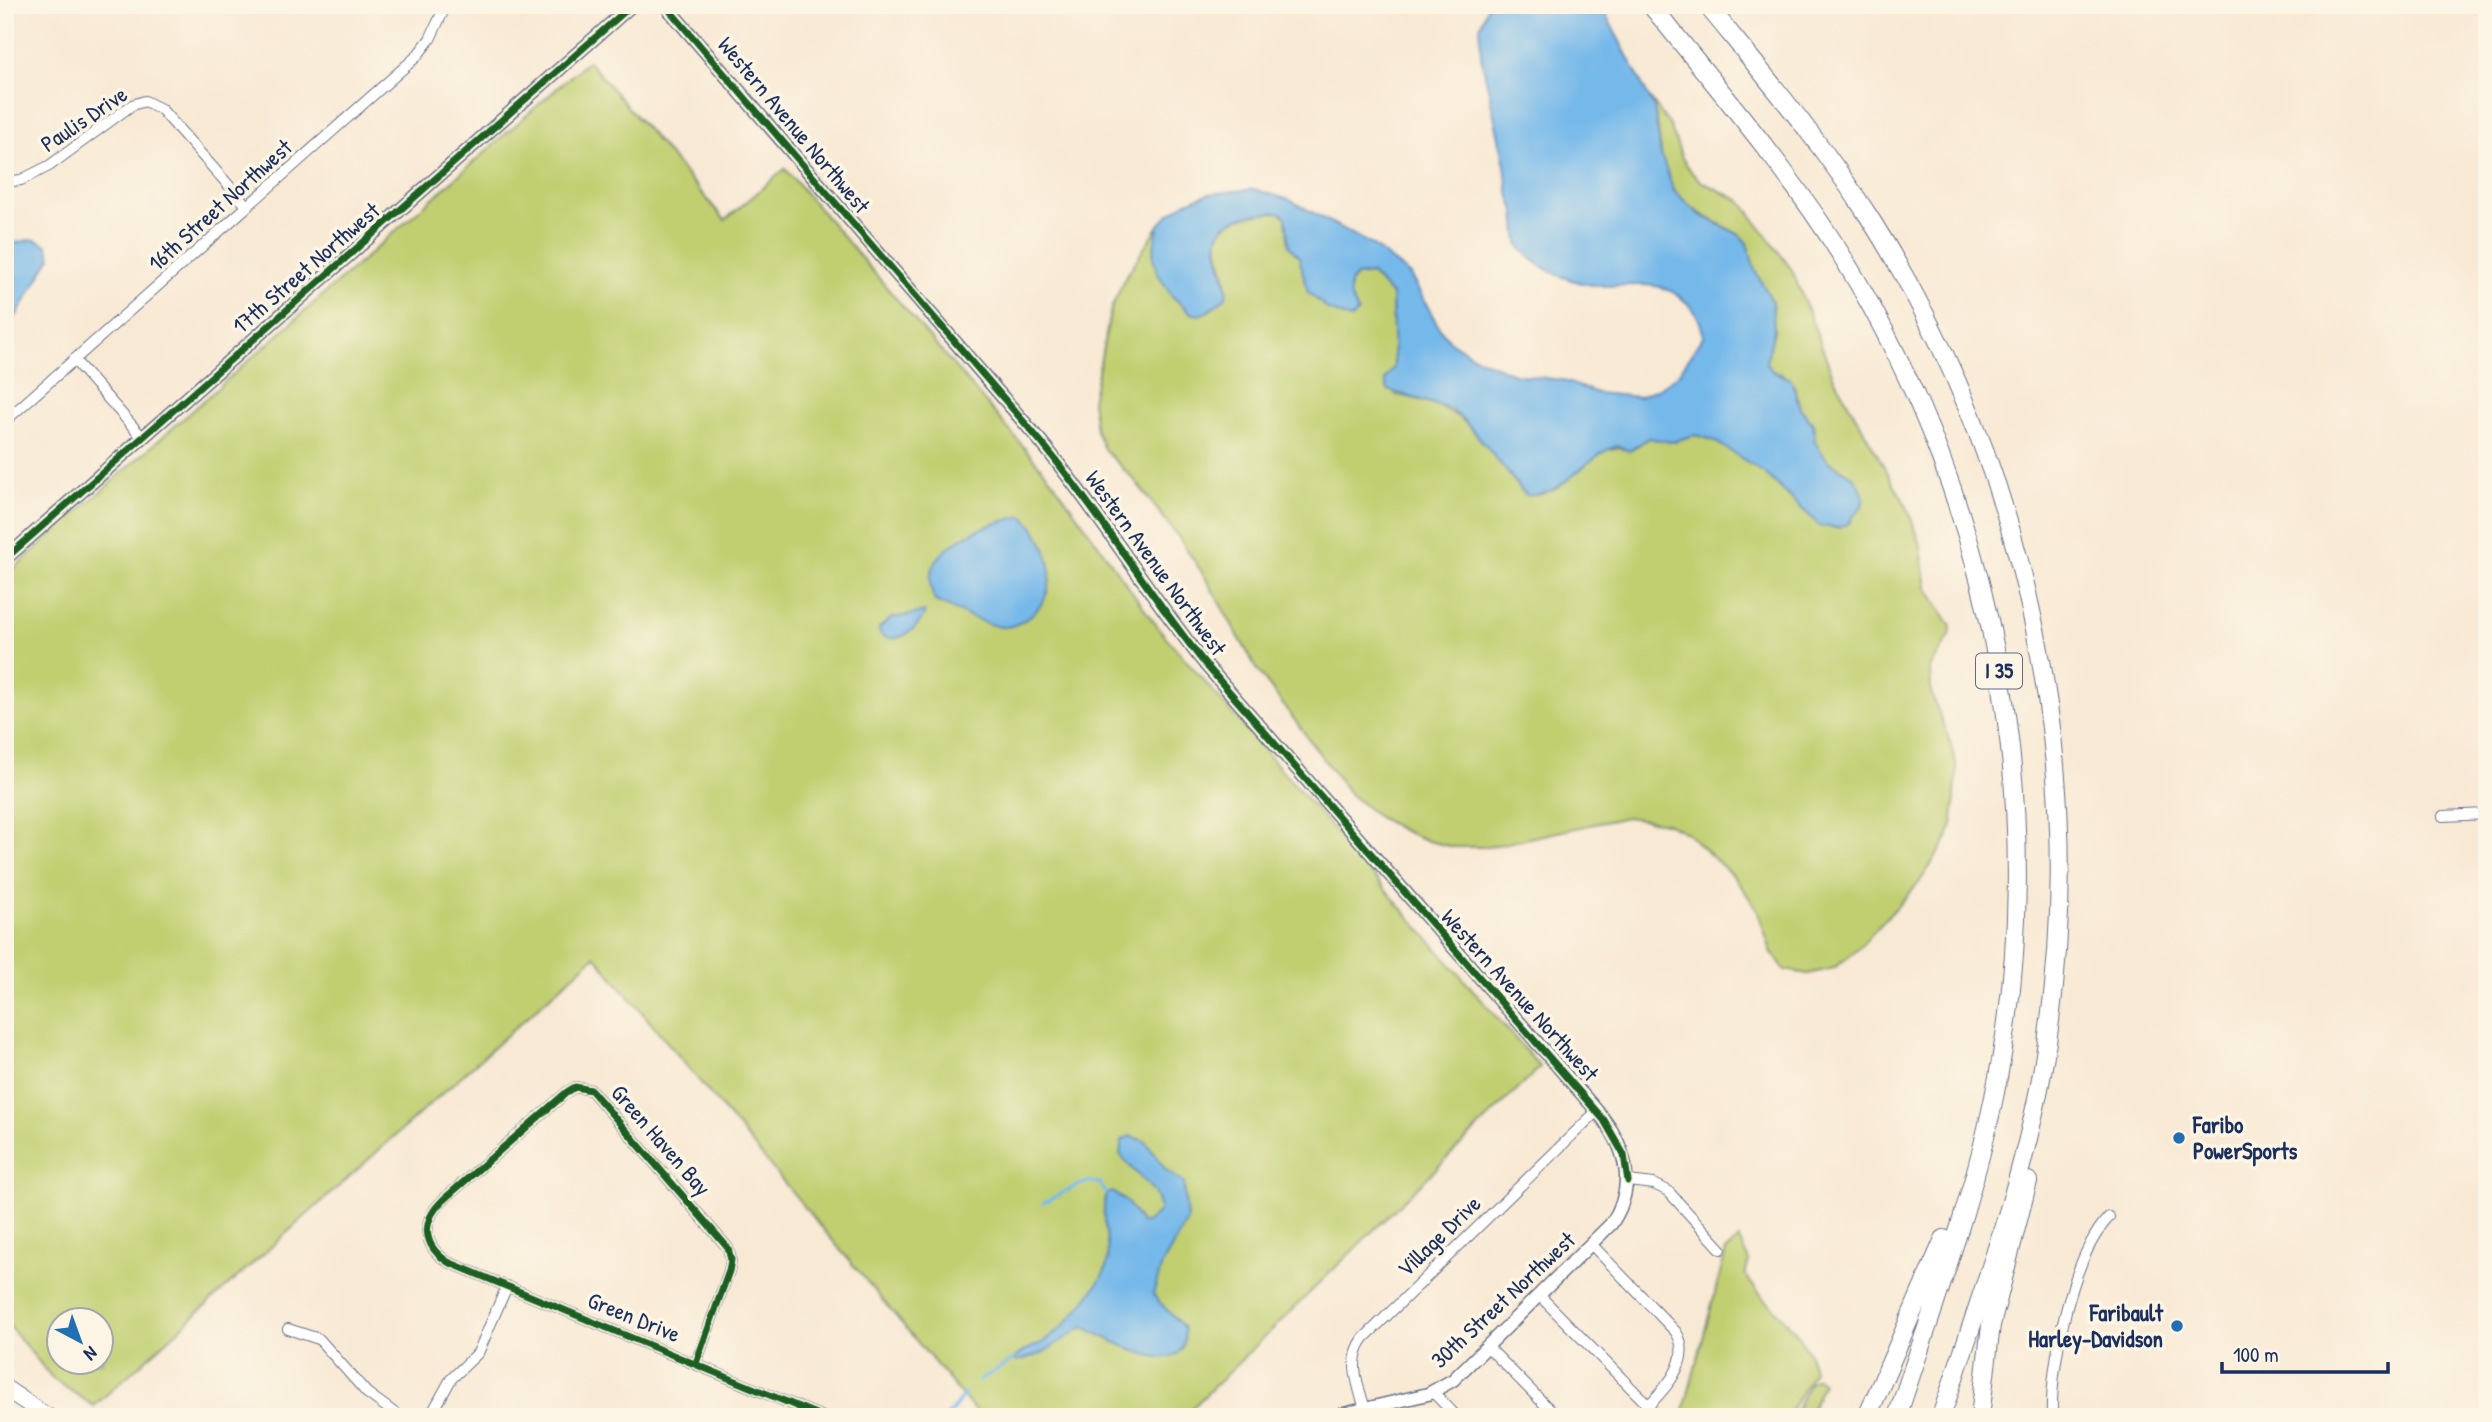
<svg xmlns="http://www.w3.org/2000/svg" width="2492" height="1422" font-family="'Patrick Hand',sans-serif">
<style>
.green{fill:#c1cf71;stroke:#6e7f68;stroke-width:2;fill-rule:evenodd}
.water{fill:#74b8ea;stroke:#4874a4;stroke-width:2}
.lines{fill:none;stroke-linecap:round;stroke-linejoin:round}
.stream{stroke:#74b8ea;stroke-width:3.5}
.minor-casing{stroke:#687087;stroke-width:12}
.tertiary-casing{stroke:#687087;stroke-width:15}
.trunk-casing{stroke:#687087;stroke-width:18}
.motorway-casing{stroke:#687087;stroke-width:20}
.minor{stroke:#fff;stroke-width:10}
.tertiary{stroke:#fff;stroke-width:12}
.trunk{stroke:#fff;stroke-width:16}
.motorway{stroke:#fff;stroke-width:18}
.cycleway-casing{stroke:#fcf5e5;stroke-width:11}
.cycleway{stroke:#1b5e20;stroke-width:7}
.poi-dot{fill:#1f6fb2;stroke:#fcf5e5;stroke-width:2.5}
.labels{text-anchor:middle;stroke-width:7;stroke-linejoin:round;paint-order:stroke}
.shield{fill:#fcf5e5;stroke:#5e6a86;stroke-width:2}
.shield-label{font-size:21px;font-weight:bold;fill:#1b2f5e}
.street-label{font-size:23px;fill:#1b2f5e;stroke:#fcf5e5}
.poi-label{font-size:23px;font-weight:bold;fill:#1b2f5e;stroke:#fcf5e5;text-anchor:start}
</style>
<rect width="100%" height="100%" fill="#fcf5e5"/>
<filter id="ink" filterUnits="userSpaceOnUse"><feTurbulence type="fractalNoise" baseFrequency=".0143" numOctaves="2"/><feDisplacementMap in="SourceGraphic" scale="14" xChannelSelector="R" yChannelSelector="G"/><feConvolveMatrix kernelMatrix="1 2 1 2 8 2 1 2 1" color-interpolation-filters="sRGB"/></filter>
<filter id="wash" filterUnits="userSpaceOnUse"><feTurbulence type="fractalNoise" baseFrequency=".00686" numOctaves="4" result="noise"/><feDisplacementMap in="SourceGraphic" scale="28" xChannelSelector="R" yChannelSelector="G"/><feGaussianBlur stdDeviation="1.57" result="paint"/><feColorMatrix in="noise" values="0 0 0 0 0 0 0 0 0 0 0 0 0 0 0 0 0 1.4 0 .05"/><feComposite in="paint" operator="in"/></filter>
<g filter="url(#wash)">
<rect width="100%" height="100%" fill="#f8e9d4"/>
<path class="green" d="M588,61L725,220L785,169L1052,480L1158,628L1540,1067L1183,1417H980L595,956L94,1406L53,1379L5,1321V576ZM60,1320H102V1362H60Z
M1650,98L1670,126L1682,158L1693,174L1702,182L1741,201L1792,270L1834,378L1907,507L1920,542L1927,587L1951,627L1950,636L1930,668L1931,692L1954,753L1957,772L1953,820L1948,838L1919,883L1857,950L1834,968L1808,974L1785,970L1771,951L1757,909L1736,879L1687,833L1666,823L1627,817L1488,847H1453L1428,841L1402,830L1378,817L1349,793L1258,671L1205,577L1179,538L1136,482L1104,449L1096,431L1092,401L1111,309L1125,278L1159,225C1149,261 1162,291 1191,313L1225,297C1230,280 1221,266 1218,249C1212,216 1258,213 1280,212L1286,217L1289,245L1299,257L1350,295V283L1356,276L1371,274L1392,295L1394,367L1389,376L1396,395C1470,406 1479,439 1523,492C1531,492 1543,493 1551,490C1582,477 1593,439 1632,450L1648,438L1671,442L1695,435L1713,440L1766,474L1820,526L1838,528L1851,522L1844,470L1828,462L1815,442L1813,424L1800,408L1794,385L1782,374L1772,371L1766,362L1774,330L1772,301L1755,271L1740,235C1700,212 1668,205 1661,152C1658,133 1658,116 1650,98Z
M1739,1239L1749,1261L1745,1275C1767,1308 1806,1329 1814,1371L1787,1417H1689L1684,1410L1726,1251Z
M1817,1378L1823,1383L1808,1417H1793L1810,1382Z"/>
<path class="water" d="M1488,5H1600L1604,11L1654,107L1661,155L1674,191L1700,215L1740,235L1747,243L1755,270L1772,301L1774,330L1766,362L1772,371L1791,379L1800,408L1813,424L1815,442L1822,453L1829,462L1854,477L1860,486L1864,497L1862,506L1846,525L1838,528L1820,526L1766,474L1713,440L1695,435L1671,442L1648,438L1629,451L1617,446C1586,455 1560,500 1526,495L1466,422L1450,409L1388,390L1385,380L1394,367L1392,295L1371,274L1356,276L1350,283V295L1358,312L1351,319L1328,310L1308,292L1299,257L1289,246L1286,217L1280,212C1258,213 1215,215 1217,246C1218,261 1226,275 1227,291L1226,297L1209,311L1199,315L1191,313L1171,295L1157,272L1153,257L1155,241L1159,225L1169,214L1187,202L1207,194L1254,189L1290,200L1372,245L1410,275L1440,329L1450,341L1473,356L1514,374L1561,380L1597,393L1639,397L1661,387L1679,373L1703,336C1702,323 1696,311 1686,302C1658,275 1628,289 1593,285C1565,281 1534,267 1518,244L1515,211L1508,191L1505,165L1481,56L1480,27Z
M33,239L47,245L51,257L17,315L5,320V245Z
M1023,516C1051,541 1063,589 1031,615C1024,621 1015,626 1006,627C992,629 950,607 935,601C911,549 985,524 1023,516Z
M925,612C919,628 897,647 880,634L879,628L892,618Z
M1130,1136L1145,1141L1166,1170L1184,1183L1187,1221L1162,1265L1153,1295L1184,1328C1193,1391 1102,1334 1083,1327L1039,1355L1017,1361L1014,1359C1021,1350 1036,1347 1046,1340C1063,1330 1103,1283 1107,1264C1111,1242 1099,1219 1106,1194L1112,1192L1127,1202L1141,1223H1146L1159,1212C1161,1187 1132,1174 1120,1154L1122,1140Z"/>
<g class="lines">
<path class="stream" d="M1043,1203L1076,1186L1088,1182L1100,1183L1106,1194
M979,1381L1014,1359
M947,1417L965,1394"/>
</g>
</g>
<g filter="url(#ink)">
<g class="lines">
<defs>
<path id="minor" d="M5,182L21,180L49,166L132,105L145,101L161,109L247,206
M75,361L143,438
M5,421L416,57L430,39L446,5
M2443,816L2487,814
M1628,1181L1654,1184L1668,1191L1721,1249
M1592,1245L1676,1332C1696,1363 1657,1397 1637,1417
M1540,1296L1649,1406
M288,1329L319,1339L367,1393L400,1417
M1488,1347L1557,1417
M696,1363L729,1271L731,1260L728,1248L591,1090L575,1087L567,1092L443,1200C421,1221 422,1245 448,1262L823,1417
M1433,1392L1457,1417
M1365,1409C1358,1385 1347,1360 1364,1338L1597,1111
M430,1417L451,1379L478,1353L507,1286
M2052,1417C2050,1363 2072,1256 2109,1217"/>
<path id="tertiary" d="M665,5L1042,443C1100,514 1148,593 1206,665L1597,1111C1626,1145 1638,1185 1611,1224L1453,1380L1428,1394L1331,1417
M5,559L632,5"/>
<path id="trunk" d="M5,1388L48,1417"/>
<path id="motorway" d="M1651,5C1718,89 1789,170 1845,261C1996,508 2054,818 1993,1102C1970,1209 1931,1313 1897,1417
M1707,5C1763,74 1821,142 1869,217C2029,469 2094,779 2042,1073C2021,1190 1978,1304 1941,1417
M1867,1417L1944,1239
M1980,1417L1991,1325L2028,1181"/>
</defs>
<use href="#minor" class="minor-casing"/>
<use href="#tertiary" class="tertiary-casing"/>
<use href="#trunk" class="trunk-casing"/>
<use href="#motorway" class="motorway-casing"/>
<use href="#minor" class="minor"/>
<use href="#tertiary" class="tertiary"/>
<use href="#trunk" class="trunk"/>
<use href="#motorway" class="motorway"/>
<defs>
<path id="cycleway" d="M665,5L1042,443C1100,514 1148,593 1206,665L1604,1120L1624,1155L1628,1181
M5,559L632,5
M696,1363L729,1271L731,1260L728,1248L591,1090L575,1087L567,1092L443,1200C421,1221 422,1245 448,1262L823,1417"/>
</defs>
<use href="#cycleway" class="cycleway-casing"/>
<use href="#cycleway" class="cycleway"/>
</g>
</g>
<g class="poi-dot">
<circle cx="2179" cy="1138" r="7"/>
<circle cx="2177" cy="1326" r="7"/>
</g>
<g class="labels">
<rect class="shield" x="1976" y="653.5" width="46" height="35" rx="5"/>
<g class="shield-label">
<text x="1999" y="678">I 35</text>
</g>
<g class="street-label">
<text transform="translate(84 119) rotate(-34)" y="8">Paulis Drive</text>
<text transform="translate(794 125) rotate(50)" y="8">Western Avenue Northwest</text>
<text transform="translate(220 205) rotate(-42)" y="8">16th Street Northwest</text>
<text transform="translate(306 268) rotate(-41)" y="8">17th Street Northwest</text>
<text transform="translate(1156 563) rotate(54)" y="8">Western Avenue Northwest</text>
<text transform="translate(1520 995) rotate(48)" y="8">Western Avenue Northwest</text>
<text transform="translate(661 1140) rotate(49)" y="8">Green Haven Bay</text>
<text transform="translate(1439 1236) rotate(-44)" y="8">Village Drive</text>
<text transform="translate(1503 1300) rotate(-43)" y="8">30th Street Northwest</text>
<text transform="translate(634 1317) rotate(22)" y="8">Green Drive</text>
</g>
<g class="poi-label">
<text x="2193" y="1133">Faribo<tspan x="2193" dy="26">PowerSports</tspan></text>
<text x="2163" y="1321" text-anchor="end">Faribault<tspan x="2163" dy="26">Harley-Davidson</tspan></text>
</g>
</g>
<rect width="2492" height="1422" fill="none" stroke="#fcf5e5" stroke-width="28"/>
<g transform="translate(80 1341) rotate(139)"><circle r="33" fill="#fcf5e5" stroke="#a2a6af" stroke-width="2"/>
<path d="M0-5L12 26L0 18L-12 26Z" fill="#1f6fb2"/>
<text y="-10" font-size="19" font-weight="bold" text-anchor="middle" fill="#1b2f5e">N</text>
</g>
<path d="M2222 1362v10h166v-10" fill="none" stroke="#1b2f5e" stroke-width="3.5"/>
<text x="2233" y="1362" font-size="21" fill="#1b2f5e" stroke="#fcf5e5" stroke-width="5" paint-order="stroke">100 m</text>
</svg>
